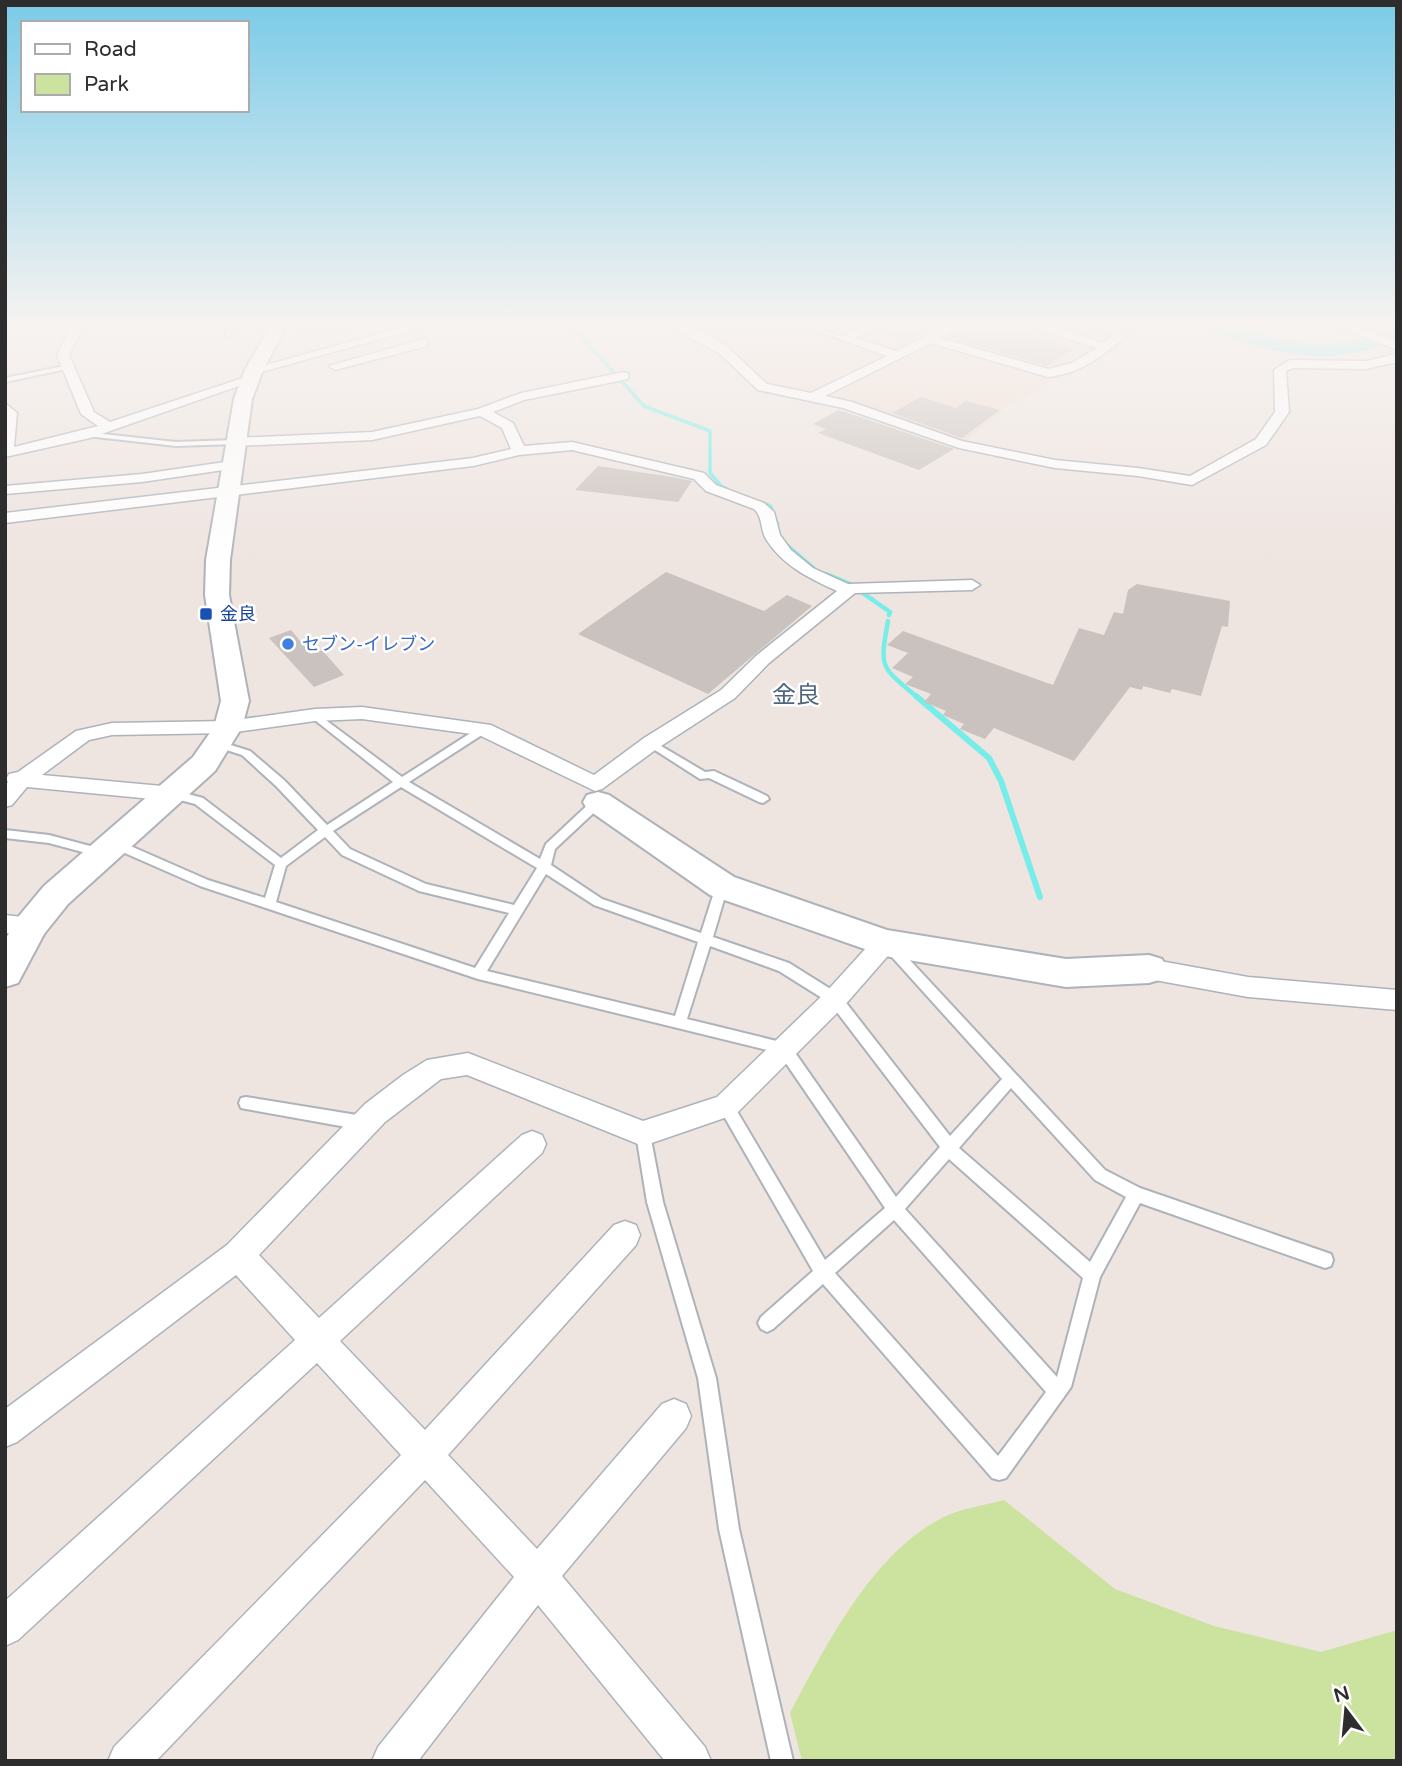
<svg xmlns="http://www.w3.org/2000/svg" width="1402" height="1766" font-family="'Varela Round','Noto Sans JP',sans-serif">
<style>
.education{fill:#efdcd1}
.green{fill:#cbe39e}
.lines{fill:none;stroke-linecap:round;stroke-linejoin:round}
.stream-far2{stroke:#76ede8;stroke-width:3.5}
.stream-far1{stroke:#76ede8;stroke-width:4.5}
.stream{stroke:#76ede8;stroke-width:6}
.river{fill:#76ede8;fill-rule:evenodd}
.building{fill:#cac2be}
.lane-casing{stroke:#adb3b9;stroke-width:4}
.street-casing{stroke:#adb3b9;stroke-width:3}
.secondary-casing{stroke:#adb3b9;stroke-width:4}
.lane{fill:#fff;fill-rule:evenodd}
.street{fill:#fff;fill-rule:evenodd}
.secondary{fill:#fff;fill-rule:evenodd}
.transit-dot{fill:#1a4fb4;stroke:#fff;stroke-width:2.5}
.shop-dot{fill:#3f7fe0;stroke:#fff;stroke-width:2.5}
.labels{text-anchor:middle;stroke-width:5;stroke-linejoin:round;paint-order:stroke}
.far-transit-label{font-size:18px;fill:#164399;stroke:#fff;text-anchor:start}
.far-shop-label{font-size:18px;fill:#366cbe;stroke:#fff;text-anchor:start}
.quarter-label{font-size:24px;fill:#4d657e;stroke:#fff}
</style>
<rect width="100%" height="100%" fill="#eee4e0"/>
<path class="education" d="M299,323H422L389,334L370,326L341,335L313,338L302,334Z
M685,323H1151L1007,407L964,442L854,402L798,394L771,385L758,379L731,350Z"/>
<path class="green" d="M1004,1500L1115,1589L1214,1626L1321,1652L1397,1630V1761H802L790,1713C827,1644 873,1551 946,1516C964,1508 985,1505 1004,1500Z"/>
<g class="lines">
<path class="stream-far2" d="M569,323L644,406L710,431V473L723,488"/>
<path class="stream-far1" d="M720,486L726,489
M759,502L770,506L777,524
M784,543L813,568
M826,574L850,584L890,612L889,615
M888,621C879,670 881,666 918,698"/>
<path class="stream" d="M916,696L989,758L1001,781L1040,897"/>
<path class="river" d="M1197,323H1227L1281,340L1318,345L1355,342L1397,327V340C1323,371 1272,352 1200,327Z"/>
</g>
<path class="building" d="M886,323H946L907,341L874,331Z
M970,323H992L1074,349L1047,366L947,337Z
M921,397L956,408L966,401L1000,410L962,438L892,413Z
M839,410L842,411L954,449L919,470L818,433L826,429L813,424Z
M598,466L673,477L692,481L678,502L575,490Z
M666,572L764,611L787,595L812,606L708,694L578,634Z
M1137,584L1230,601L1228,627L1222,626L1201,696L1172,689L1170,693L1143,686L1142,690L1130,687L1074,761L994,728L985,739L960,729L964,724L943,715L946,711L924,702L931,694L905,684L913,677L892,668L908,653L887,645L903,631L1053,685L1079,628L1104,635L1114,612L1123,614L1128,590Z
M291,630L311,654L322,650L344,675L314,687L269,638Z"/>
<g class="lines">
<defs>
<path id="lane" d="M240,323H262L233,328L229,337H225L229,325Z
M793,323H803L848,339L843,340Z
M69,365L72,367L71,368L5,382V378Z
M84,432L176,442L236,440L240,442L236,444L176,446L87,436H84Z
M315,712L402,777L480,727H488L489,729L488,731L409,782L540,859L546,844L594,799H602L604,802L602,805L555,849L551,865L602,899L701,933L716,886L718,883H726L728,886L713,937L789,963L840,995L950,1136L1002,1079L882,946L883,942H893L1105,1170L1140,1188L1331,1254L1333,1260L1331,1266L1325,1268L1140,1203L1100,1277L1071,1387L1006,1478L999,1480L992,1478L823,1284L773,1329L767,1332L761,1329L758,1323L761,1317L813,1271L721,1111L719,1106L721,1101L726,1100L731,1101L825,1260L885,1208L779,1053L478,979L200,886L111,847L109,844L111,841H119L208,880L265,898L275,865L195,804L169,797L167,794L173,790L203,798L281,858L318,830L276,786L242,755L214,746L213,744L218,741L250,751L284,780L327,825L393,782L311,717L310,715ZM401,787L537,868L514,905L426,884L350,849L333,831ZM325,837L342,855L419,891L509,913L475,968L276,902L286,866ZM546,874L594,905L698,942L675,1016L487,971ZM710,946L779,971L830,1003L940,1147L896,1197L789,1044L687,1019ZM1011,1088L1095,1180L1126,1197L1090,1262L959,1148ZM949,1159L1083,1278L1057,1377L905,1209ZM894,1220L1046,1392L998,1456L835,1273Z
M651,740L705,772L714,771L767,796L769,799L763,803L759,802L709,778L700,779L647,745L646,743Z
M5,830L49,835L105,850L107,853L101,857L49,843L5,838Z
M246,1097L363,1116L368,1118L370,1123L368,1128L363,1130L246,1109L241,1108L239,1103L241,1098Z
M643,1127L648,1129L650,1134L663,1202L716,1378L739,1529L793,1761H771L719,1529L698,1378L647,1202L636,1134L638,1129Z"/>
<path id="street" d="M73,323H85L69,355L94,412L110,422L246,377H254L256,380L90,438L5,457V403L17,413L14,447L98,426L81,414L57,355Z
M418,323H438L254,374L248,370Z
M663,323H682L708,335L727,347L767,384L811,393L887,356L839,339L868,323H883L855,338L897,351L952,323H967L940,338L1048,369L1072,363L1097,348L1019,323H1038L1104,343L1112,336L1102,323H1114L1125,337L1123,339C1100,358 1078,374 1048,377L931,343L825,396L852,402L962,441L1055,460L1138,468L1190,476L1256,439L1275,412L1274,370L1290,360L1366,361L1397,354V362L1366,369L1293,368L1286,371L1289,412L1266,445L1192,485L1138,476L1055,468L959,448L843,408L758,390L719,353Z
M1329,323H1346L1397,342V350Z
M423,339L427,340V346L335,370L329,366Z
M624,372L628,373V379L524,400L493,412L513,423L524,446L572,442L704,473L716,485L764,503L774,512L780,535L791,550L813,568L848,584L972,580L980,585L972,590L855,593L769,663L735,698L658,748L602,789L595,791L479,735L362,719L315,721L228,733L112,735L89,740L42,775L173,787L180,789L183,794L180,799L173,801L27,787L12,805L5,807V786L8,782L6,779L9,774L18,772L76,731L112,723L228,721L315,709L362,707L491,725L594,775L644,738L721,690L757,655L837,591C809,578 783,566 766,539C760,529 763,517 754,509L706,491L694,479L572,450L519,455L473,466L5,523V513L473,458L511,449L502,428L480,416L372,440L236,446L229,442L236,438L372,432L478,409L521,393Z
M232,461L237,462V468L142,482L5,494V486L142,474Z
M5,915L39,919L43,925L39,931L31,934L5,933Z
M885,934L893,936L897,943L893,950L844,1006L736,1114L643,1146L467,1075L441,1079L385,1122L259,1255L319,1318L522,1135L532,1131L542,1135L546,1144L542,1153L340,1341L425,1430L614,1225L625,1221L636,1225L640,1235L636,1245L448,1455L537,1549L662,1404L674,1399L686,1404L691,1416L686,1428L562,1576L705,1747L711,1761H665L538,1605L418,1761H372L378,1747L514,1577L425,1480L156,1761H108L114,1747L401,1455L317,1363L18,1640L5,1646V1601L295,1340L236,1275L17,1442L5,1447V1409L227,1245L365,1104L403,1075L427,1060L468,1053L643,1121L717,1097L826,992L877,936Z
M1149,959L1248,977L1397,990V1010L1248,997L1149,979L1140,976L1137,969L1140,962Z"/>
<path id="secondary" d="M272,323H288L263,370L252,399L230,560L229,595L249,701L242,727L215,771L68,904L44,934L18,983L5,987V940L19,916L44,886L193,757L214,727L221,701L205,595L206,560L234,399L245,370Z
M598,792L609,795L734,877L887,930L1066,959L1149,955L1162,959L1167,969L1162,979L1149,983L1066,987L885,956L710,895L587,809L583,802L587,795Z"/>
</defs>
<use href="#lane" class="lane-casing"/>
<use href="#street" class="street-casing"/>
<use href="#secondary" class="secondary-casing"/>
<use href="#lane" class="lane"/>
<use href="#street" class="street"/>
<use href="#secondary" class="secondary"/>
</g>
<linearGradient id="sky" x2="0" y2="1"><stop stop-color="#7acbe8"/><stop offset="0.57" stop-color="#f7f3f1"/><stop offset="1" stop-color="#f7f3f1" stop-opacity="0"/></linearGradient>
<rect width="1402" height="570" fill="url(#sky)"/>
<rect class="transit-dot" x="199" y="607" width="14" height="14" rx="3.5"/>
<circle class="shop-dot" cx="288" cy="644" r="7"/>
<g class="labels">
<g class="far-transit-label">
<text x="220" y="620">金良</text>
</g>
<g class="far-shop-label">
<text x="302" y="650">セブン-イレブン</text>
</g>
<g class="quarter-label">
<text x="796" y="703">金良</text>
</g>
</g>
<rect width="1402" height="1766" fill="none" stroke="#2d2d2d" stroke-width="14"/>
<rect x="21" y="21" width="228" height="91" fill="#ffffff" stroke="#ababab" stroke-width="2"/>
<rect x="35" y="44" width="35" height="10" fill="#ffffff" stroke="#ababab" stroke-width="2"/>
<text x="84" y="56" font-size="21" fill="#2d2d2d">Road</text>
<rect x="35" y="74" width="35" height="21" fill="#cbe39e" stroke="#ababab" stroke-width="2"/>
<text x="84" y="91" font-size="21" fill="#2d2d2d">Park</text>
<g transform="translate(1346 1710) rotate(344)" stroke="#ffffff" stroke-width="5" paint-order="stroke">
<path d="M0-5L12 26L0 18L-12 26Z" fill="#2d2d2d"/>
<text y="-10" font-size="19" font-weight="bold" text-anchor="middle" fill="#2d2d2d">N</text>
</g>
</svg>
